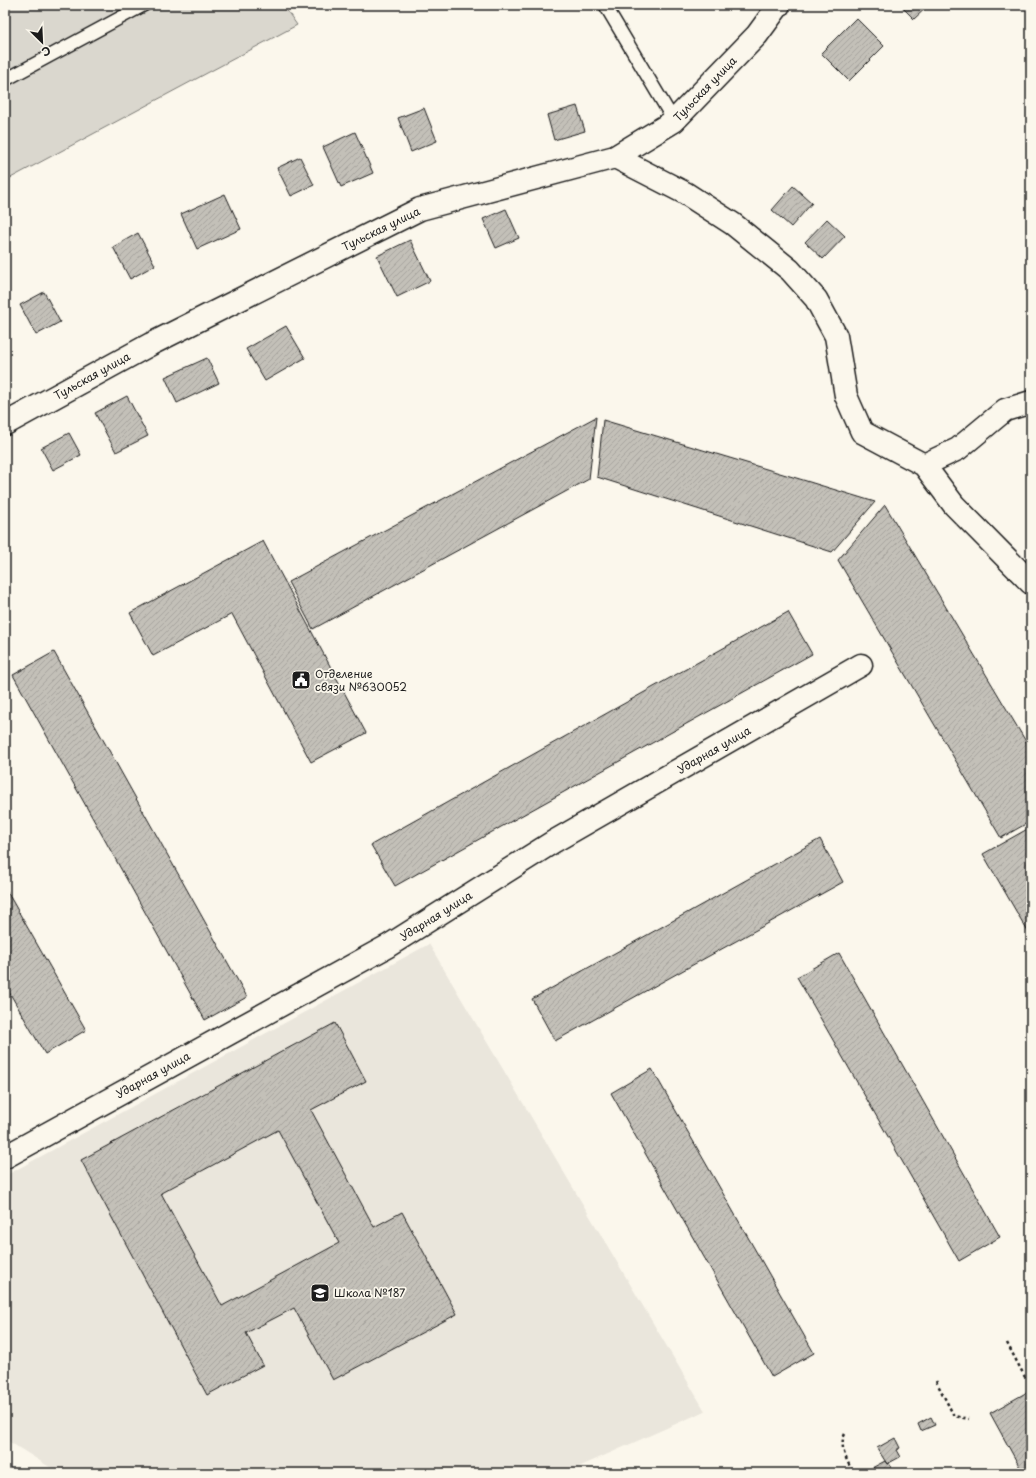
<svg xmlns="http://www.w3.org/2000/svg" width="1036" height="1478" font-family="'Playpen Sans',sans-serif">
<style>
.built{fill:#eae6dc}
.green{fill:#dad7ce;stroke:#7b7a75}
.building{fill:url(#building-hatch);stroke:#1c1c1c;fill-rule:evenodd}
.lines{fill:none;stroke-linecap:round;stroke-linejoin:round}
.lane-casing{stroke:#1c1c1c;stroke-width:15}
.street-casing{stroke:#1c1c1c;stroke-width:25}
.path{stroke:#1c1c1c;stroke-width:2.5;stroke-dasharray:3 3;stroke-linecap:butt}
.lane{stroke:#fbf7ec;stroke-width:12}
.street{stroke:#fbf7ec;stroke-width:22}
.labels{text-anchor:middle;stroke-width:3.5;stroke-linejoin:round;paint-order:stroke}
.street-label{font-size:11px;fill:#1c1c1c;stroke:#fbf7ec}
.poi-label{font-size:11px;fill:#1c1c1c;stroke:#fbf7ec;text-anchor:start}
</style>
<defs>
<pattern id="building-hatch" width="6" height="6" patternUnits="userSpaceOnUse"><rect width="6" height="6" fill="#c3c0b8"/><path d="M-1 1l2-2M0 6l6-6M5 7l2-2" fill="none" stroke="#a7a49e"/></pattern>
</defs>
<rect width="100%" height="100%" fill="#fbf7ec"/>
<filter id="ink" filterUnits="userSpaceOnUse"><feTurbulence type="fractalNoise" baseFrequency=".025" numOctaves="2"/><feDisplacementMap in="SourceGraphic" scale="8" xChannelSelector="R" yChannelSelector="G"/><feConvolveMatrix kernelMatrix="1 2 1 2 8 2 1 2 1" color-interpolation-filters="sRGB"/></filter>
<g filter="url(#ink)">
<path class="built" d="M429,944L705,1411L565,1473H59L5,1439V1176Z"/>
<path class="green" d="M5,5H283L297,25L5,181Z"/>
<path class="building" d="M900,5H929L914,19Z
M856,18L884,46L849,81L821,53Z
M577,106L585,131L554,140L547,115Z
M424,108L437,141L411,152L398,118Z
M355,132L373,173L341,187L323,147Z
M300,157L314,185L291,196L277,168Z
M793,186L812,203L791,227L772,210Z
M225,194L241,229L197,249L181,214Z
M506,209L519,238L496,248L483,219Z
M827,219L845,236L823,259L805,242Z
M138,233L155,265L130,279L113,247Z
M410,240L430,281L397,297L377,256Z
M44,292L60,322L36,335L20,305Z
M286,326L305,358L265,381L246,349Z
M207,358L219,383L177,403L165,377Z
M127,396L148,436L116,452L95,413Z
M596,417L589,479L313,629L288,582Z
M603,420L803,480L875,502L832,552L597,477Z
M69,433L81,455L53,470L41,448Z
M885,505L1031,750V821L1001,838L838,560Z
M263,541L366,733L311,762L232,614L153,656L130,613Z
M788,612L812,654L395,886L371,845Z
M54,652L247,997L205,1020L13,675Z
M1031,827V937L983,854Z
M820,839L843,882L555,1041L532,999Z
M5,888L86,1030L45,1054L5,985Z
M839,953L1000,1237L959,1261L797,977Z
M335,1023L366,1081L311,1110L374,1227L402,1212L457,1314L333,1380L294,1308L246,1333L263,1365L207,1395L81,1160ZM278,1130L339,1243L222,1306L161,1193Z
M652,1069L814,1353L772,1377L611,1093Z
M1031,1390V1473H1023L990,1413Z
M931,1417L935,1425L921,1431L918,1424Z
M895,1438L900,1448L896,1450L900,1457L887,1464L877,1448Z
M885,1461L887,1464L889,1463L894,1473H873L870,1469Z"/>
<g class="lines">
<defs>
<path id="lane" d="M605,5L674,121
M5,80L144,5"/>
<path id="street" d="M615,157L685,193L733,224L790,270L816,299L836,336L846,396L862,432L924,465L954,505L1031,583
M5,424L151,344L420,209L615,157L674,121L757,35L779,5
M924,465L958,449L1005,410L1031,402
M5,1157L388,946L553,842L861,665"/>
</defs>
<use href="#lane" class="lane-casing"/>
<use href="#street" class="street-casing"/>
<path class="path" d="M1007,1343L1026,1379
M936,1381L954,1416L969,1419
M845,1434C838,1446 848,1462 853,1473"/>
<use href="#lane" class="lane"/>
<use href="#street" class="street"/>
</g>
</g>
<defs>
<symbol id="civic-square" viewBox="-11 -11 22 22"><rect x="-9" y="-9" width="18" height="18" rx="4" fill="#1c1c1c" stroke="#fbf7ec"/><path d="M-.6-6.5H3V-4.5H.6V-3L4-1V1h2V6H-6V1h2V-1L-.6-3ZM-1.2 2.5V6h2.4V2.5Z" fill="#fff"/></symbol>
<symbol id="school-square" viewBox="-11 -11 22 22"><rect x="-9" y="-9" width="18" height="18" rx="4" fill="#1c1c1c" stroke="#fbf7ec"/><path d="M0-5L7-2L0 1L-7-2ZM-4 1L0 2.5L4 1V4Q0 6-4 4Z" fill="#fff"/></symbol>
</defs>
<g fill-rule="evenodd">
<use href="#civic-square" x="290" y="669" width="22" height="22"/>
<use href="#school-square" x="309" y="1282" width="22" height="22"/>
</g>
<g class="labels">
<g class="street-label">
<text transform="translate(705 89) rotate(-46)" y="4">Тульская улица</text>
<text transform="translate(381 229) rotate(-26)" y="4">Тульская улица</text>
<text transform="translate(92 376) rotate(-29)" y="4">Тульская улица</text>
<text transform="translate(714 750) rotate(-30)" y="4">Ударная улица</text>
<text transform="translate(436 916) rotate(-32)" y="4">Ударная улица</text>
<text transform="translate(153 1075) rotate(-29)" y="4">Ударная улица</text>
</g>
<g class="poi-label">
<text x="315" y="678">Отделение<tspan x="315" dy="13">связи №630052</tspan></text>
<text x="334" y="1297">Школа №187</text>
</g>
</g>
<rect width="1036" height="1478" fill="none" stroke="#fbf7ec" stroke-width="20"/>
<rect x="10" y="10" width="1016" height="1458" fill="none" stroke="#1c1c1c" stroke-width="1.5" filter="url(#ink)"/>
<g transform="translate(42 42) rotate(156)" stroke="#fbf7ec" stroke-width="3" paint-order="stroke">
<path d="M0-3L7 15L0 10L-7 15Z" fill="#1c1c1c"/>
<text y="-6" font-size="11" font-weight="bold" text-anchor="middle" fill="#1c1c1c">С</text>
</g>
</svg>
